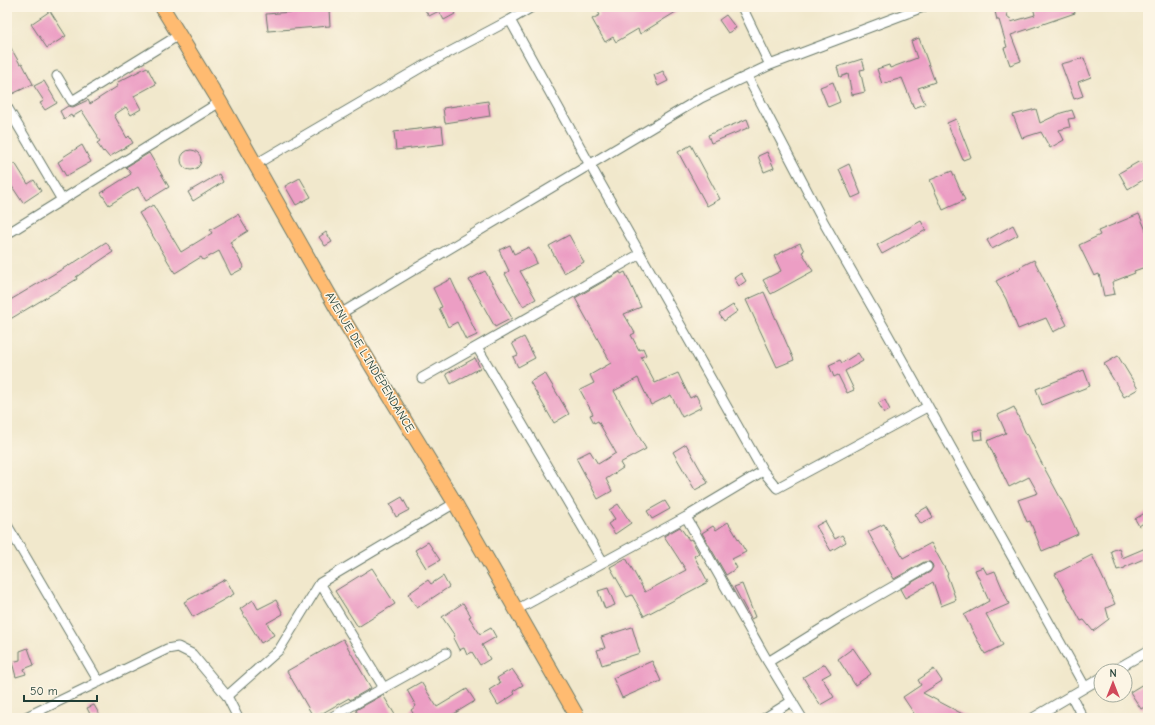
<svg xmlns="http://www.w3.org/2000/svg" width="1155" height="725" font-family="'Comic Neue',sans-serif">
<style>
.building{fill:#ec9ec4}
.lines{fill:none;stroke-linecap:round;stroke-linejoin:round}
.street-casing{stroke:#687969;stroke-width:11}
.primary-casing{stroke:#687969;stroke-width:16}
.street{stroke:#fff;stroke-width:9}
.primary{stroke:#ffbb71;stroke-width:14}
.labels{text-anchor:middle;stroke-width:3;stroke-linejoin:round;paint-order:stroke}
.street-label{font-size:12px;fill:#1f3d34;stroke:#fcf5e5}
</style>
<rect width="100%" height="100%" fill="#fcf5e5"/>
<filter id="ink" filterUnits="userSpaceOnUse"><feTurbulence type="fractalNoise" baseFrequency=".025" numOctaves="2"/><feDisplacementMap in="SourceGraphic" scale="8" xChannelSelector="R" yChannelSelector="G"/><feConvolveMatrix kernelMatrix="1 2 1 2 8 2 1 2 1" color-interpolation-filters="sRGB"/></filter>
<filter id="wash" filterUnits="userSpaceOnUse"><feTurbulence type="fractalNoise" baseFrequency=".012" numOctaves="4" result="noise"/><feDisplacementMap in="SourceGraphic" scale="16" xChannelSelector="R" yChannelSelector="G"/><feGaussianBlur stdDeviation="0.9" result="paint"/><feColorMatrix in="noise" values="0 0 0 0 0 0 0 0 0 0 0 0 0 0 0 0 0 1.4 0 .05"/><feComposite in="paint" operator="in"/></filter>
<g filter="url(#wash)">
<rect width="100%" height="100%" fill="#f1e8cc"/>
<g id="blocks">
<path class="building" d="M431,7H451L455,14L444,20L439,11L429,16L425,10Z
M595,7H684L640,34L638,29L616,42L613,37L605,42L592,19L600,15Z
M994,7H1006L1008,18H1010L1011,22L1035,15L1033,7H1073L1075,13L1011,35L1021,61L1010,65L1004,48L1007,47L999,20H997Z
M329,9L330,26L268,31L266,14Z
M50,11L66,36L47,48L31,24Z
M726,15L736,28L728,33L719,20Z
M919,38L935,82L918,88L925,104L914,108L902,78L882,84L877,69L889,65L890,68L917,58L911,41Z
M7,41L20,64L22,63L33,84L10,95L7,88Z
M1084,58L1091,77L1078,82L1083,96L1074,99L1061,64Z
M862,59L865,69L860,70L865,92L852,95L848,74L840,77L837,67Z
M147,67L156,84L134,96L141,109L131,115L126,107L114,115L127,138L129,136L133,143L109,157L104,151L103,152L97,143L100,141L97,137L98,136L82,111L72,117L71,115L64,119L60,111L68,106L73,107L88,100L90,104L118,86L116,83Z
M663,71L668,81L658,86L654,75Z
M44,81L57,103L45,110L40,103L44,101L34,86Z
M833,82L840,102L828,107L820,87Z
M488,101L490,116L445,123L443,108Z
M1036,109L1040,123L1061,113L1072,110L1075,118L1068,119L1070,127L1059,130L1064,140L1050,148L1041,132L1022,138L1013,115Z
M747,119L750,127L711,143L708,135Z
M956,119L971,157L963,160L947,123Z
M442,126L444,144L396,150L394,132Z
M82,145L91,162L66,176L58,162L64,158L63,157Z
M691,145L720,199L707,206L678,152Z
M181 160a10 10 0 1 1 20 0a10 10 0 1 1-20 0Z
M767,152L774,168L764,172L758,156Z
M149,153L169,187L146,201L138,187L109,205L101,193L131,174L126,167Z
M1140,161L1148,173V177L1128,189L1119,173Z
M15,163L28,184L34,180L41,191L23,203L11,185L7,188V168Z
M849,164L861,194L852,198L839,169Z
M952,171L965,200L943,210L930,180Z
M219,174L223,182L193,201L188,192Z
M300,178L311,197L296,205L285,186Z
M153,205L181,252L212,233L210,230L238,214L248,231L230,242L244,268L231,275L219,251L203,260L201,257L175,273L139,213Z
M1139,214L1148,235V266L1134,271L1135,273L1112,282L1115,294L1104,296L1099,274L1094,276L1079,245L1100,235L1098,231Z
M921,221L926,230L882,254L877,245Z
M1013,225L1018,235L992,249L987,240Z
M326,232L332,242L325,246L319,237Z
M569,235L584,262L564,273L549,246Z
M106,242L113,252L76,277L77,279L7,321V302L69,265V266Z
M800,243L804,251L802,252L813,271L771,294L763,280L781,271L774,256Z
M510,245L514,254L529,247L537,263L520,271L536,299L523,306L505,274L509,271L499,250Z
M1034,260L1067,325L1053,332L1046,318L1018,329L1006,299L996,281L1021,268L1020,267Z
M485,271L512,318L495,327L469,280Z
M620,272L621,274L625,272L641,307L624,314L635,333L631,335L639,350L643,348L646,355L641,357L655,383L678,373L690,398L696,395L702,407L682,417L671,395L651,405L638,378L614,391L646,449L620,463L623,468L606,479L612,491L598,499L576,458L590,451L598,464L616,453L598,421L594,423L590,415L593,414L580,390L594,383L590,375L611,363L575,298Z
M741,273L746,281L739,286L734,278Z
M451,279L477,335L466,340L457,322L448,327L439,308L442,307L433,288Z
M764,292L794,360L777,367L746,300Z
M733,305L738,311L724,321L719,314Z
M524,337L535,358L518,367L513,357L518,355L512,343Z
M858,353L863,361L845,371L854,390L847,393L838,375L834,377L829,365L840,360L842,363Z
M1118,356L1138,389L1124,397L1104,364Z
M475,358L480,368L451,384L446,374Z
M1084,370L1090,386L1042,405L1036,389Z
M545,373L569,414L554,423L530,382Z
M885,400L890,410L884,413L878,403Z
M1014,407L1026,434L1027,433L1040,460L1068,512L1078,534L1058,543L1059,544L1042,551L1030,521L1027,522L1018,500L1038,493L1029,477L1009,487L987,441L1006,433L998,415Z
M982,430L983,439L974,440L973,431Z
M686,444L708,483L695,490L673,452Z
M402,497L409,510L396,517L390,504Z
M665,501L670,509L652,519L647,511Z
M618,504L631,523L615,534L608,524L615,519L609,510Z
M927,507L933,517L921,524L915,514Z
M1148,511V520L1139,526L1135,519Z
M825,521L835,539L842,535L846,542L831,551L816,526Z
M728,522L746,552L732,559L737,568L726,575L702,533L713,526L716,530Z
M884,524L903,558L931,543L948,574L947,575L956,600L941,606L933,582L905,598L900,589L930,572L933,567L932,564L930,562H924L894,579L868,532Z
M680,527L689,540L691,539L699,553L694,556L708,582L644,616L632,595L627,597L610,567L626,558L645,592L686,570L664,536Z
M428,542L440,560L426,568L415,550Z
M1148,547V557L1125,567V568L1117,570L1111,551L1119,548L1122,558Z
M1092,555L1115,604L1106,608L1109,619L1093,631L1084,620L1081,621L1055,574Z
M983,567L987,574L995,571L1009,604L986,614L1003,645L985,654L964,615L989,601L975,570Z
M372,568L395,604L358,627L335,591Z
M443,576L449,587L417,608L408,594L428,580L431,584Z
M226,579L234,594L193,617L184,602Z
M742,584L755,617L751,619L734,587Z
M608,588L615,605L605,609L598,591Z
M253,600L258,609L276,600L283,614L267,623L274,635L261,643L240,609Z
M463,603L471,616L469,617L480,634L491,628L496,637L482,645L490,659L480,665L472,652L467,655L464,648L459,650L453,638L455,636L442,617Z
M632,627L640,653L602,665L597,650L605,648L601,637Z
M343,639L371,688L350,700L349,698L314,718L287,671Z
M28,648L34,665L24,669L26,674L16,677L12,662L20,660V651Z
M853,648L871,674L855,685L838,659Z
M652,661L661,681L622,698L613,678Z
M825,664L831,673L822,678L834,697L820,705L803,677Z
M512,669L523,685L513,691L515,694L498,705L489,690L500,683L497,678Z
M934,669L942,681L923,693L970,718H917L903,697L921,685L918,680Z
M1148,681V705L1141,709L1130,692Z
M421,682L437,707L467,689L475,701L447,718H439L437,715L431,718H416L411,710L416,706L407,690Z
M383,695L397,718H360L356,710Z
M94,705L98,712L101,718H92L87,708Z"/>
</g>
</g>
<g filter="url(#ink)">
<use href="#blocks" fill-opacity="0" stroke="#687969" stroke-width="1"/>
<g class="lines">
<defs>
<path id="street" d="M742,7L770,65
M510,20L590,165L763,471L777,488L927,407
M57,76L72,101L179,35
M747,76L824,223L887,333L1085,687
M7,107L62,200
M256,164L425,65L510,20L532,7
M7,234L220,102
M340,314L701,98L770,65L923,7
M477,347L603,562
M422,378L640,254
M686,517L768,662L802,718
M7,525L99,682
M320,583L384,688
M516,610L686,517L763,471
M768,662L842,616L927,567
M1113,671L1148,651
M1071,695L1083,718
M227,696L279,650L320,583L455,503
M24,718L167,649L178,647L192,654L227,696L238,718
M330,718L446,653
M765,718L792,701
M1033,718L1101,678"/>
<path id="primary" d="M162,7L220,102L340,314L455,503L578,718"/>
</defs>
<use href="#street" class="street-casing"/>
<use href="#primary" class="primary-casing"/>
<use href="#street" class="street"/>
<use href="#primary" class="primary"/>
</g>
</g>
<g class="labels">
<g class="street-label">
<text transform="translate(370 362) rotate(59)" y="4">AVENUE DE L'INDÉPENDANCE</text>
</g>
</g>
<rect width="1155" height="725" fill="none" stroke="#fcf5e5" stroke-width="24"/>
<g transform="translate(1113 683)"><circle r="19" fill="#fcf5e5" stroke="#a4ab9e"/>
<path d="M0-3L7 15L0 10L-7 15Z" fill="#d1495b"/>
<text y="-6" font-size="11" font-weight="bold" text-anchor="middle" fill="#1f3d34">N</text>
</g>
<path d="M24 695v6h73v-6" fill="none" stroke="#1f3d34" stroke-width="2"/>
<text x="30" y="695" font-size="12" fill="#1f3d34" stroke="#fcf5e5" stroke-width="3" paint-order="stroke">50 m</text>
</svg>
